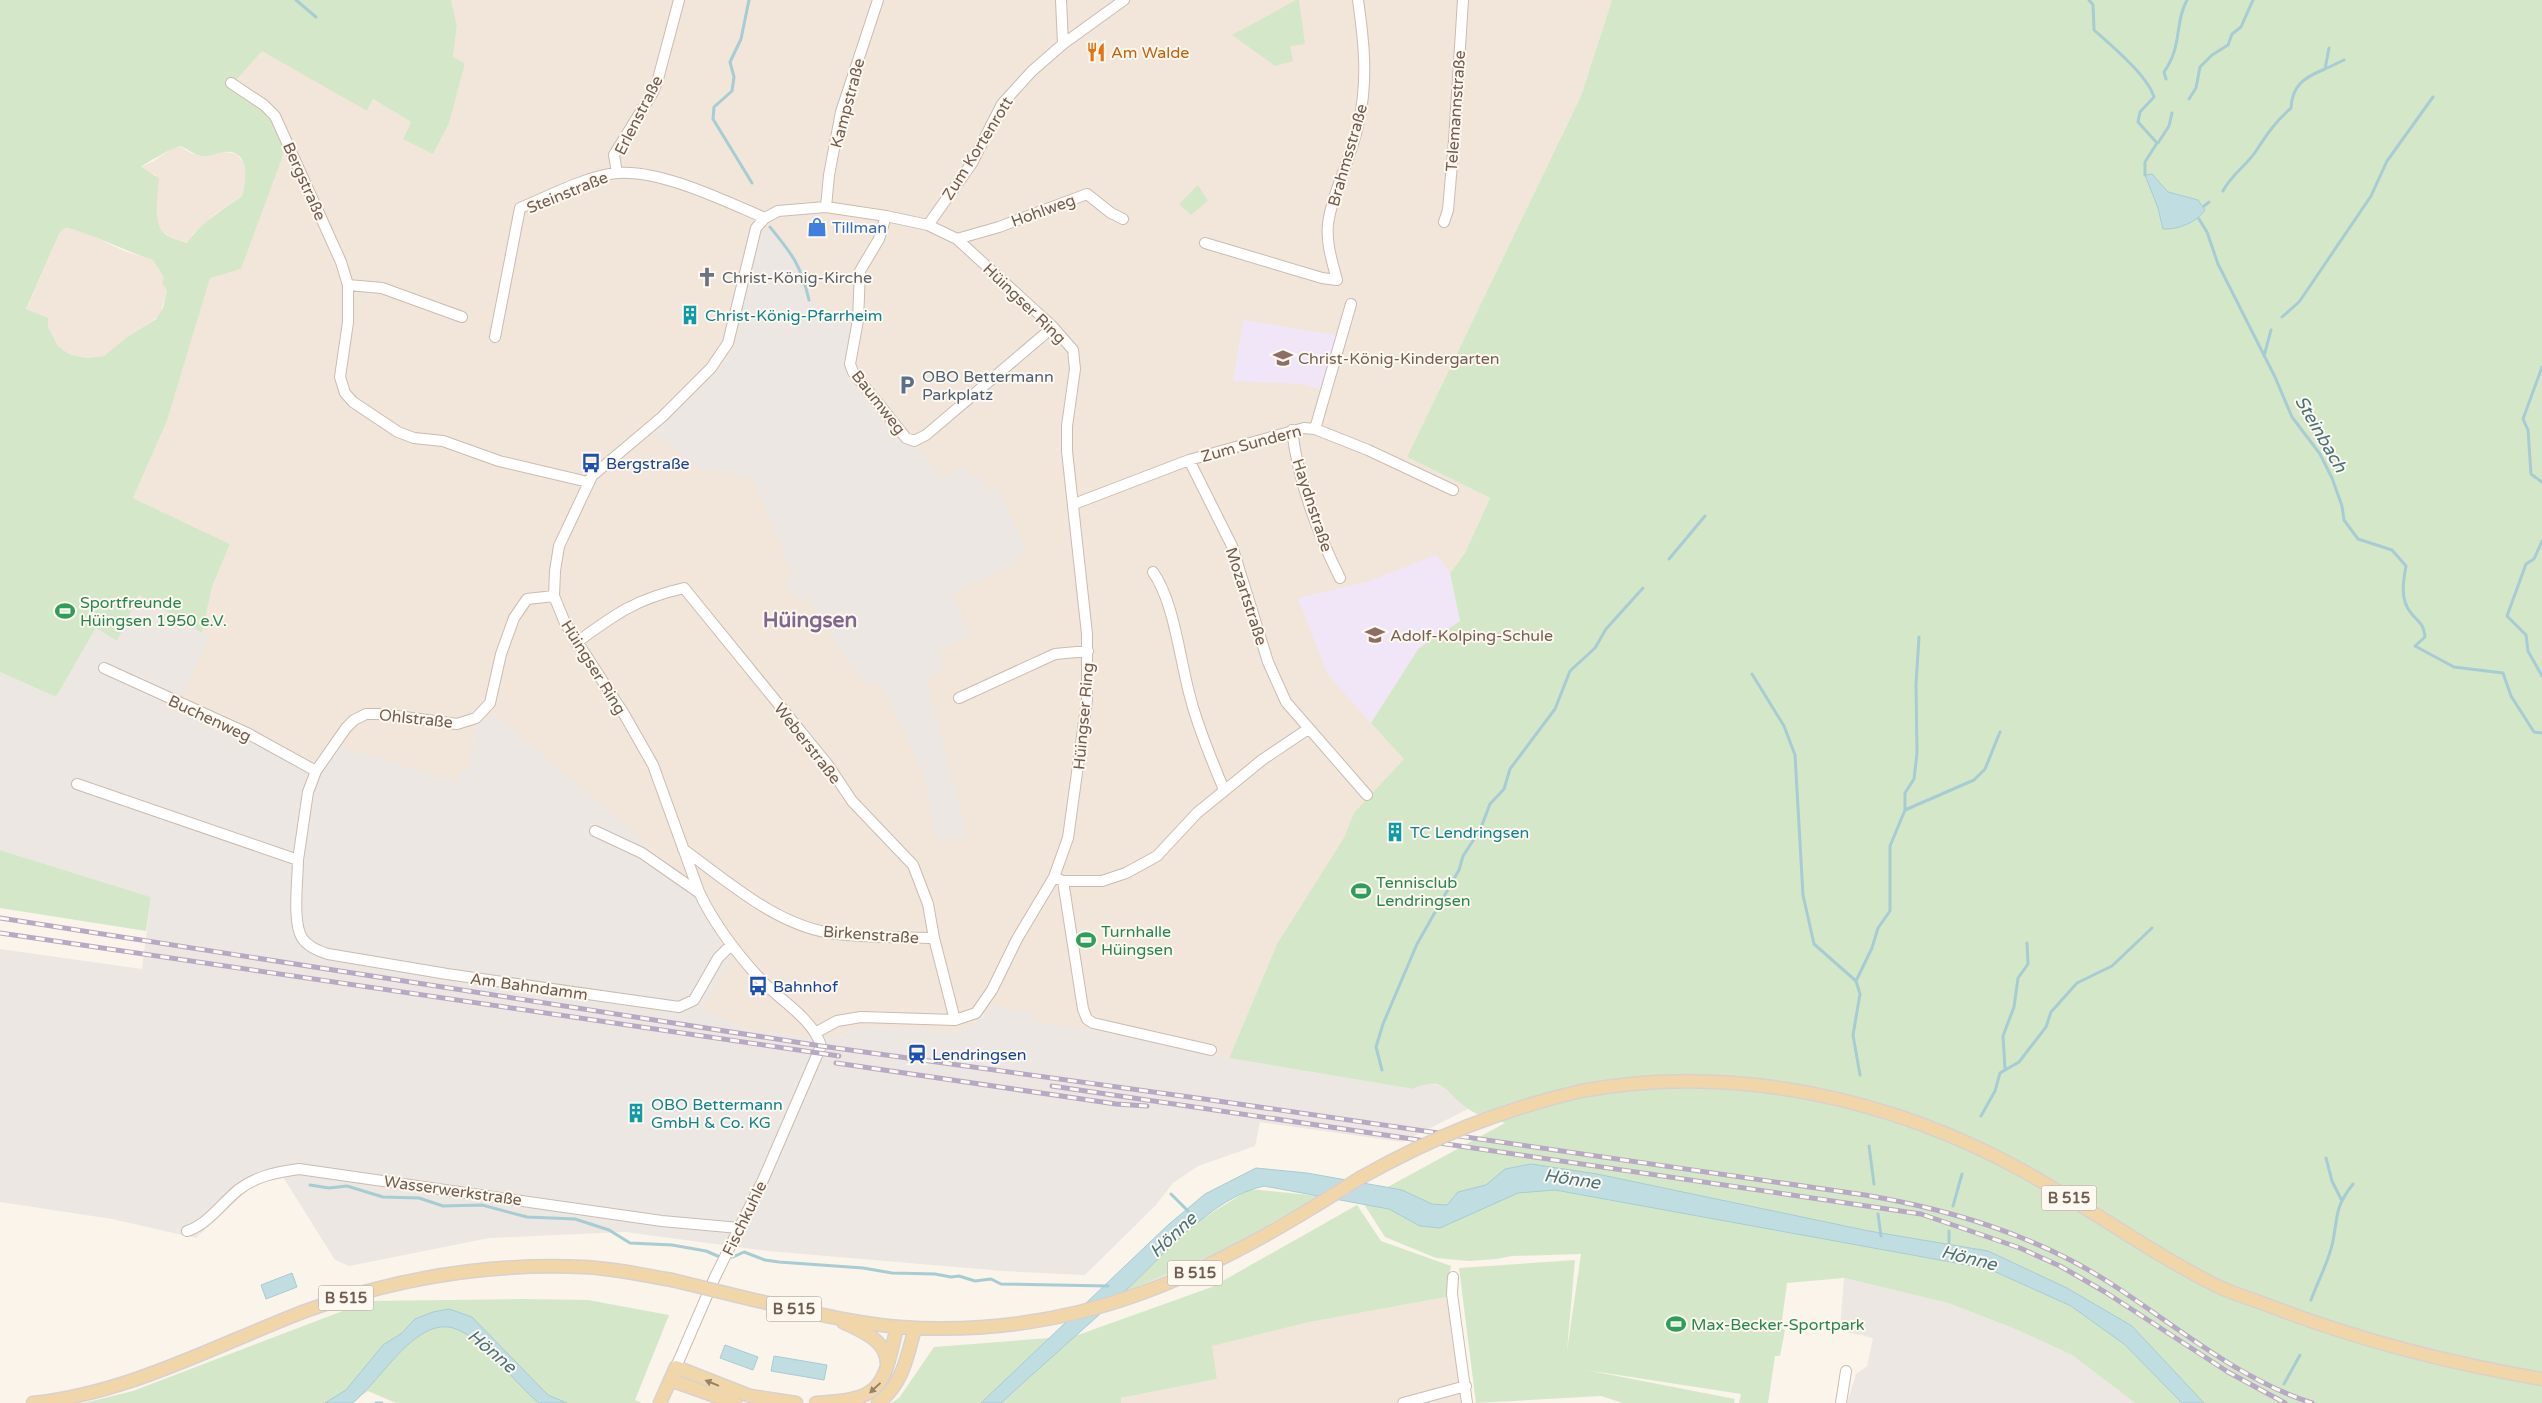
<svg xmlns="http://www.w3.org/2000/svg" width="2542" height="1403" font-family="'Varela Round',sans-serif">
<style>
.residential{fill:#f1e6d9}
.industrial{fill:#ece7e2}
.education{fill:#f1e6f7}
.green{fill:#d5e7c9;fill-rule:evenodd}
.water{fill:#c0dde2;stroke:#a7ccd3}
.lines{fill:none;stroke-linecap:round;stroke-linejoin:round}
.stream{stroke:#a7ccd3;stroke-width:3}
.minor-casing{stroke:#cbbcb1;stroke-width:12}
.major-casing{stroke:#d8d1ce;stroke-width:15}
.minor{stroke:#fff;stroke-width:10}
.major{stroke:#f1d6aa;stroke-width:12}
.rail-casing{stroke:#b7a9c3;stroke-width:5}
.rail{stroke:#fdf8f0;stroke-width:3;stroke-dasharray:9;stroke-linecap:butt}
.major-bridge-casing{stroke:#d8d1ce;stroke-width:15;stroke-linecap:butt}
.major-bridge{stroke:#f1d6aa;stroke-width:12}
.oneway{fill:#98816b}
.labels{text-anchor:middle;stroke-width:4;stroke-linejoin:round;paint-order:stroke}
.shield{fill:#fdf8f0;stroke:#9c8b80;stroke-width:1}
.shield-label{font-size:15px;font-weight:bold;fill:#725c50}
.food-label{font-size:16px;fill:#c56008;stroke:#fdf8f0;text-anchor:start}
.street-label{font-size:16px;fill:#725c50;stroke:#fdf8f0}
.shop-label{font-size:16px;fill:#366cbe;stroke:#fdf8f0;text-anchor:start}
.worship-label{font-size:16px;fill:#5b616d;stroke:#fdf8f0;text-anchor:start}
.culture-label{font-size:16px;fill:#0d838f;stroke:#fdf8f0;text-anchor:start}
.education-label{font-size:16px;fill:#785e54;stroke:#fdf8f0;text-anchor:start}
.service-label{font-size:16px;fill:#4e5e75;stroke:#fdf8f0;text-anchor:start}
.transit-label{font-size:16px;fill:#164399;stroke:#fdf8f0;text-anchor:start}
.leisure-label{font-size:16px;fill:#27864d;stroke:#fdf8f0;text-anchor:start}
.water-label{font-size:18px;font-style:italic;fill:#48737c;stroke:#fdf8f0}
.district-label{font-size:21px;font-weight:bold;fill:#81678d;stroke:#fdf8f0}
</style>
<rect width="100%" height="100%" fill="#faf4ea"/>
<path class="residential" d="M451,0H1612L1581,96L1407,457L1490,498L1465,553L1450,573L1405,759L1390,774L1277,944L1229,1058L1131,1037L1033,1022L992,1007L975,1023L950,1033L920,1029L857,1028L839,1037H802L746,1029L702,1009L683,875L657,856L630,829L493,713L480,724H477L468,773L457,783L340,747L325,768L254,731L180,699L209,637L202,633L212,587L230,544L133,498L167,421L210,277L241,269L271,105L236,80L262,50L367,111L373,99L411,122L403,139L465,63L453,57L457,26Z
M180,146L192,154L224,152L236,154L244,163L247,180L242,196L216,213L193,234L188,243L171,237L160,230L158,222L156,175L143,170L141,167L154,161L174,147Z
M68,228L86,233L124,251L153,260L164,278L167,290L160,315L104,356L86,358L69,354L58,346L48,327L26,310L59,234L63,229Z
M1446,1297L1457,1357L1462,1403H1121V1398L1217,1379L1211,1346L1310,1322Z"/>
<path class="industrial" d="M771,225L798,258L813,300L820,307L853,320L844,362L861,394L903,444L918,448L942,478L965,466L972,479L979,475L989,492L998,488L1026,550L1016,557L1017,563L951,593L970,635L940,650L944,666L935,675L926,679L967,835L938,844L924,777L902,726L880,684L866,683L846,659L807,597L800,601L784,582L793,575L752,477L699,468L652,433L705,385L721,367L736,344L754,250L761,236Z
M139,595L209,637L181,699L254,731L325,768L340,747L457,782L462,771L468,772L477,724H480L493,713L630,829L657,856L683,875L731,959L702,1009L746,1029L802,1037H839L857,1028L920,1029L950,1033L975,1023L993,1006L1034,1013V1022L1131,1037L1229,1058L1413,1089L1427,1083L1444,1086L1468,1109L1402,1142L1260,1122L1255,1146L1198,1166L1173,1183L1156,1205L1085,1275L1003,1271L768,1251L625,1232L489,1238L349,1266L335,1260L283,1177L268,1180L249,1189L196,1238L112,1219L0,1202V949L142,969L151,897L0,850V672L56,697L96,628L117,640Z
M1844,1278L1948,1303L2015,1329L2072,1355L2135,1403H1847L1856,1374L1867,1366L1873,1338L1842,1331L1840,1329Z"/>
<path class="education" d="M1243,320L1336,335L1321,390L1303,384L1233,381Z
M1436,555L1450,573L1460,621L1419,648L1371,723L1327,674L1298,598L1367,582Z"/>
<path class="green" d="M0,0H451L457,26L453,57L465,63L449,123L433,154L403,139L411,122L373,99L367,111L262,51L236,80L271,105L290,136L241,269L210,278L167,421L133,498L230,544L212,587L202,633L139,595L117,641L96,628L56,697L0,672ZM180,146C189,149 194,156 205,156C211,156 217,153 224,152C250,149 247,180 242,196C222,210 201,222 187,243C179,240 168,238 162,231C154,223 158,189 159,178L141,167C144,164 176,146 180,146ZM68,228C97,236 125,251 153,260L164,278L162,283L167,290L163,308L156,319L126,338L104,356L86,358L69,354L58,346L48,327V318L26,309L59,234L63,229Z
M1296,0H1299L1305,44L1290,46L1293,61L1275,66L1232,35Z
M1612,0H2542V1403H2135L2072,1355L2015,1329L1948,1303L1844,1278L1787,1283L1781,1328L1785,1330L1780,1356H1775L1768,1403H1739L1741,1394L1586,1370L1735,1399L1734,1403H1623L1601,1396L1476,1403L1459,1268L1575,1260L1567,1351L1581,1254L1512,1256L1496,1259L1469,1261L1436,1258L1385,1237L1362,1201L1505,1123C1493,1119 1477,1116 1467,1108C1444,1092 1446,1075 1413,1089L1229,1058L1277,944L1344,838L1354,813L1404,759L1371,723L1419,648L1460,621L1450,573L1465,553L1490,498L1407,457L1581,96Z
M1198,185L1208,201L1191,215L1179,204Z
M0,850L151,897L146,931L0,908Z
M1250,1189L1319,1196L1228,1248L1123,1293L1194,1224Z
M1357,1205L1381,1241L1451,1266L1446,1297L1310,1322L1212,1346L1217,1379L1121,1398V1403H891L899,1398L934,1347L1075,1336L1212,1287Z
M522,1299L588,1300L669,1315L635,1400L642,1403H396L368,1391L351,1403H84L133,1391L369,1301Z"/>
<path class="water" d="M2152,174L2168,192L2198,200L2205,210C2197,222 2178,230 2163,229L2158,208L2145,175Z
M1531,1164L1597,1174L1869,1231L1988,1251L2067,1288L2132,1326L2204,1403H2182L2124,1344L2071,1306L1989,1269L1555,1190L1518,1193L1440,1228L1420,1226L1389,1209L1264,1186C1212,1197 1161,1258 1123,1293C1083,1330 1041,1366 1001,1403H981L1168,1225L1205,1194L1256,1168L1307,1173L1402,1190L1432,1204L1447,1205L1458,1192L1486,1185L1505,1169Z
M292,1273L297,1287L266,1299L261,1285Z
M449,1309L472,1317L548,1395L567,1403H539C515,1384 484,1339 456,1329C420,1315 386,1372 363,1393C360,1396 356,1401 352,1403C344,1403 333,1403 325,1403L346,1390L383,1345L402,1333L415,1319L433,1312Z
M725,1345L758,1357L753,1370L720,1358Z
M774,1356L827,1365L824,1380L771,1371Z"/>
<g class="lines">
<path class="stream" d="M296,0L316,17
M749,0L741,39L730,62L734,77L732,91L714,107L713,119L752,183
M2089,0L2093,5L2094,30C2112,46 2147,75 2154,97L2140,112L2138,122L2157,143L2145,162V175
M2325,69L2344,60
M2166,79L2164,72C2183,45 2174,24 2187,0
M2189,99L2196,88L2200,67L2212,55L2228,45L2232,34L2241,27L2253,0
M2158,143L2169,126L2172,113
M2223,191C2231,175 2247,165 2256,151C2267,134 2276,121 2291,108C2292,85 2305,77 2325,69L2329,48
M2204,206L2209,202
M2199,219L2207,232L2218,264L2275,377L2292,417L2320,454L2332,478L2342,506L2344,520L2358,539L2392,550L2406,566C2403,582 2400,600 2411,613C2420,624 2423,622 2425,637L2415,646L2454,667L2503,673L2511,696L2534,732L2542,733
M770,227C792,254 801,265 809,300
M2282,317L2299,302L2310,286L2371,196L2387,161L2433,97
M2264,356L2271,330
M2542,367L2523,419L2528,430L2531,474L2542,482
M2542,541L2534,559L2526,564L2507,616L2526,635L2528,651L2542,676
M1669,559L1705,516
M1752,674L1784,726L1795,755L1803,895L1814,944L1856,981
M1905,810L1974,780L1985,769L2000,732
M2005,1069L2003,1036L2014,1007L2018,978L2028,964L2027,943
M1382,1070L1376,1047L1383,1024L1417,944L1459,870L1463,856L1480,830L1490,804L1504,789L1510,769L1555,709L1570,671L1595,648L1606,629L1643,588
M1860,1075L1853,1035L1860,994L1856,981L1872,948L1878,928L1890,911V846L1905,810V793L1914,779L1917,753L1916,684L1919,637
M1981,1116L1995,1091L2000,1073L2019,1062L2046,1027L2051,1012L2077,983L2112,966L2152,928
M1869,1146L1874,1184
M2326,1158L2332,1181L2341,1199
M310,1185L329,1188L347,1186L383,1197L419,1198L443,1206L482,1205L527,1217L575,1219L609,1230L630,1243L672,1245L706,1251L720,1257H733L744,1252L765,1260L779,1262L863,1268L892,1273L935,1274L951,1277L959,1276L975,1281L991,1279L1001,1284L1108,1286
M1171,1194L1188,1211
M1953,1206L1962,1174
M1878,1214L1881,1236
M1949,1231V1248
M2311,1300C2318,1281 2329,1261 2333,1241C2338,1214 2335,1207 2353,1184
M2284,1384L2300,1355
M376,1403H382"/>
<defs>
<path id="minor" d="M1061,0L1063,44
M231,83L264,105L275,116L341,262L348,285V322L340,377L345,393L353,402L398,432L414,438L443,441L499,461L588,482
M617,173L614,155L653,92L658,79L679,0
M826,207L829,175L841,112L878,0
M886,216L879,239L860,271L858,320L850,364L853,372L906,438L914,441L926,435L1053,327
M1444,222L1448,210L1454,141L1463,0
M928,225L972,163L1002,104L1032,71L1063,44L1124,0
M957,239L999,227L1087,194L1111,213L1123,219
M1205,243L1322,278L1337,280C1332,261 1326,243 1328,224C1332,192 1353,155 1359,121C1368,80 1364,41 1358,0
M348,285L382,288L462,317
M495,337L520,208C547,197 589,175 617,173C660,169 725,201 765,218
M1315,429L1351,304
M1292,430C1298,481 1317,532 1340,578
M1189,460L1232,546L1268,662L1286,702L1367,795
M1074,504L1189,460L1304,428L1315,429L1368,450L1453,490
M1153,572C1175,603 1180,663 1191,700C1199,731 1212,760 1224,790
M576,643C615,614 636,599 684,588L828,765L852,801L913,865L928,904L934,938L955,1020
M104,668L247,733L316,771
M959,698L1055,654L1088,651
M77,784L298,860L308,792L316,771L346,728L354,720L366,714H382L457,724L476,718L490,703L501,654L514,618L527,599L554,596
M595,831L642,853L698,892
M683,849C730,883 779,928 838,934C870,938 902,937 934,938
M298,860C298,880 292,921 302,938C308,947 318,951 328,954L447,974L679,1007L694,1000L718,958L731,945
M1054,877L1063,881H1102L1126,873L1157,856L1197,813L1262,760L1308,729
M1063,881L1083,1009L1087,1019L1093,1023L1211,1050
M187,1231C207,1225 221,1204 238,1190C256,1176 277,1172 299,1169L662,1221L739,1228
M1453,1277L1452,1294L1467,1403
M676,1367L715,1277L763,1180L821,1046C813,1019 781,1001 762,981C737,954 715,926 699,892L653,765L624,714L565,623L554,596L555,571L559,546L592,476L662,417L711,368L728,343L756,228L765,218L778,211L826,207L886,216L928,225L957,239L1053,327L1073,350L1075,369L1067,426V451L1087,634V700L1068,838L1054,877L1017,939L992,990L976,1013L955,1020L861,1017L837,1021L815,1033
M1403,1403L1466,1386
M1841,1403L1846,1371"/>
<path id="major" d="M1581,1091C1733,1063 1893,1098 2027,1173C2091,1209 2151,1253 2217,1286C2234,1294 2252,1299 2270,1306C2358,1340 2448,1363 2542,1379
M754,1300C801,1310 850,1323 899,1327C1081,1340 1211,1273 1360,1178
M843,1322C861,1331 887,1340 887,1364
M670,1380L735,1403
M33,1403C130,1393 218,1344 308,1310C396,1278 489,1263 583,1267C613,1268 643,1275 672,1280
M660,1403L676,1367L750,1396L796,1403
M816,1403C883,1400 883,1387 897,1327
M878,1403C903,1384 907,1357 915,1328"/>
</defs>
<use href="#minor" class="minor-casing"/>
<use href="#major" class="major-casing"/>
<use href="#minor" class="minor"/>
<use href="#major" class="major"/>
<defs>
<path id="rail" d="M0,918L821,1046L1204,1099L1865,1195C1952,1210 2035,1235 2110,1283C2175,1325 2238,1379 2312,1403
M0,933L839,1056
M836,1063L1116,1104L1147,1106
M1052,1086L1921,1214L2020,1248L2060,1266L2105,1292L2228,1372L2285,1403"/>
</defs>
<use href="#rail" class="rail-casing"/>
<use href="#rail" class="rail"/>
<defs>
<path id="major-bridge" d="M1360,1178C1433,1137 1500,1110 1581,1091
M672,1280L754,1300"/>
</defs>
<use href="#major-bridge" class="major-bridge-casing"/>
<use href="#major-bridge" class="major-bridge"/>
</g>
<defs><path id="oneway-solid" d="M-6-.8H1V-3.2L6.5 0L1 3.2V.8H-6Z" transform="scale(1.25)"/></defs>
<g class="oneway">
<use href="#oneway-solid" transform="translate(712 1383) rotate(-158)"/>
<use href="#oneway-solid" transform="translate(875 1388) rotate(137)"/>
</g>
<defs>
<symbol id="restaurant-bare" viewBox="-9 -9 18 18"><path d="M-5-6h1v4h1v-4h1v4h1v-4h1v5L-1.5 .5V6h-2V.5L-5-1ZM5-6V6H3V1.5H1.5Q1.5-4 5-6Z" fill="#e8710a" stroke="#fdf8f0" stroke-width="2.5" paint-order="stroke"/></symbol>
<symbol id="shop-bare" viewBox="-9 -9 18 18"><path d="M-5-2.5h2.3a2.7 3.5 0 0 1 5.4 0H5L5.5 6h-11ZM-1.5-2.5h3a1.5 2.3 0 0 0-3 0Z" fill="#3f7fe0" stroke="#fdf8f0" stroke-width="2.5" paint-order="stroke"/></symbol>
<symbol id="church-bare" viewBox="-9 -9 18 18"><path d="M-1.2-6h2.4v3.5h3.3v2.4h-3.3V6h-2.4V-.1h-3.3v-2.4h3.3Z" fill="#6b7280" stroke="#fdf8f0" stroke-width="2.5" paint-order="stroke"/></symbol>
<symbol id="building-bare" viewBox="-9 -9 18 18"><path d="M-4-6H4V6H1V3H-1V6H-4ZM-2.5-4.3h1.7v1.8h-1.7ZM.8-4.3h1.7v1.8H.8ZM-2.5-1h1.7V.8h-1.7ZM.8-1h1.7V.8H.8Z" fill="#0f9aa8" stroke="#fdf8f0" stroke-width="2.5" paint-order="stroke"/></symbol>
<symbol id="school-bare" viewBox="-9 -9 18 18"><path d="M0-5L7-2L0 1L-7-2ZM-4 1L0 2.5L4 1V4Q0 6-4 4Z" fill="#8d6e63" stroke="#fdf8f0" stroke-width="2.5" paint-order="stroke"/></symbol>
<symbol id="parking-bare" viewBox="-9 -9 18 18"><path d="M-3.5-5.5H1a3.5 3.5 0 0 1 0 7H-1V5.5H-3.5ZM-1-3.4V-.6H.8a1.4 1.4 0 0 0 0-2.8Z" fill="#5c6f8a" stroke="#fdf8f0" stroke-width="2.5" paint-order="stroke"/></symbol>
<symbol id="bus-bare" viewBox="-9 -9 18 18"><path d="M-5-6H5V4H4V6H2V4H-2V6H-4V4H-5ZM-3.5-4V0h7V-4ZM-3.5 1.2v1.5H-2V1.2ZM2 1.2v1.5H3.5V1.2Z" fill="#1a4fb4" stroke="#fdf8f0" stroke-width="2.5" paint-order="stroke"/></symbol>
<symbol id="stadium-bare" viewBox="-9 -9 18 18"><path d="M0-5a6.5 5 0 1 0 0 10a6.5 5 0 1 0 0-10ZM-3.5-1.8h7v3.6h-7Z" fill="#2e9e5b" stroke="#fdf8f0" stroke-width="2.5" paint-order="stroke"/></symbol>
<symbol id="station-bare" viewBox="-9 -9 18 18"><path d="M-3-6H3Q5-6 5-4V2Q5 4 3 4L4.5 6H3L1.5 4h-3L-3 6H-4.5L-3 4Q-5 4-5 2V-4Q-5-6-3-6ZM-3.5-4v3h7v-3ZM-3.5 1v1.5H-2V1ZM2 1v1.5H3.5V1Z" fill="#1a4fb4" stroke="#fdf8f0" stroke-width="2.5" paint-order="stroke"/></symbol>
</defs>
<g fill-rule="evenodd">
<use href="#restaurant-bare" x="1082" y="38" width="28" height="28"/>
<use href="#shop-bare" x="803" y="213" width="28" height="28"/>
<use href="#church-bare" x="693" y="263" width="28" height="28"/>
<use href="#building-bare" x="676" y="301" width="28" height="28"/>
<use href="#school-bare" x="1269" y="344" width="28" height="28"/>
<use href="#parking-bare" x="893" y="371" width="28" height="28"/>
<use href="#bus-bare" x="577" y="449" width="28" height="28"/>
<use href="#stadium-bare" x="51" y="597" width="28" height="28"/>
<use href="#school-bare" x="1361" y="621" width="28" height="28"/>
<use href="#building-bare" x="1381" y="818" width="28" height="28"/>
<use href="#stadium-bare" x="1347" y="877" width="28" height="28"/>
<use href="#stadium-bare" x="1072" y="926" width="28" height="28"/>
<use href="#bus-bare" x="744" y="972" width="28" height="28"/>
<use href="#station-bare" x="903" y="1040" width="28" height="28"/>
<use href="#building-bare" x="622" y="1099" width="28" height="28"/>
<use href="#stadium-bare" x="1662" y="1310" width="28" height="28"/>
</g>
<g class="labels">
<g class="shield">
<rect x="2041.5" y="1185.5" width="55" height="25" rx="4"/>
<rect x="1167.5" y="1260.5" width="55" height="25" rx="4"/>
<rect x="318.5" y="1285.5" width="55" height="25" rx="4"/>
<rect x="766.5" y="1296.5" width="55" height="25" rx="4"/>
</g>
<g class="shield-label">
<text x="2069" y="1203">B 515</text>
<text x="1195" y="1278">B 515</text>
<text x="346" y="1303">B 515</text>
<text x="794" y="1314">B 515</text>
</g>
<g class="food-label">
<text x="1111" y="58">Am Walde</text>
</g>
<g class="street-label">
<text transform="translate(847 103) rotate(-75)" y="6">Kampstraße</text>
<text transform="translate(1455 111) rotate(-86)" y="6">Telemannstraße</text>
<text transform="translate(638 115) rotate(-63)" y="6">Erlenstraße</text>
<text transform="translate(977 148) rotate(-58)" y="6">Zum Kortenrott</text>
<text transform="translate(1347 155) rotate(-74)" y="6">Brahmsstraße</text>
<text transform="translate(305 181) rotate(66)" y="6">Bergstraße</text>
<text transform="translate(567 192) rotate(-22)" y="6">Steinstraße</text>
<text transform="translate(1043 210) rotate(-20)" y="6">Hohlweg</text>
<text transform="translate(1025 303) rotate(44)" y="6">Hüingser Ring</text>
<text transform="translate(879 402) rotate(52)" y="6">Baumweg</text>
<text transform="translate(1251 443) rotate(-15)" y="6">Zum Sundern</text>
<text transform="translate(1313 505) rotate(72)" y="6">Haydnstraße</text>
<text transform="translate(1247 596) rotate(72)" y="6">Mozartstraße</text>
<text transform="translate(594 667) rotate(58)" y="6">Hüingser Ring</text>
<text transform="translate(1083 716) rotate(-85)" y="6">Hüingser Ring</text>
<text transform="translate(210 718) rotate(25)" y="6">Buchenweg</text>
<text transform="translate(416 718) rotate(6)" y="6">Ohlstraße</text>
<text transform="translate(808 743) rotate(52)" y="6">Weberstraße</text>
<text transform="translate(871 934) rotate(4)" y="6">Birkenstraße</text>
<text transform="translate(529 986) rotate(8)" y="6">Am Bahndamm</text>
<text transform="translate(453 1190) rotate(8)" y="6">Wasserwerkstraße</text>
<text transform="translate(744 1218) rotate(-64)" y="6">Fischkuhle</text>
</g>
<g class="shop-label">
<text x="832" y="233">Tillman</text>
</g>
<g class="worship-label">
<text x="722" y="283">Christ-König-Kirche</text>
</g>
<g class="culture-label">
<text x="705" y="321">Christ-König-Pfarrheim</text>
<text x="1410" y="838">TC Lendringsen</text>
<text x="651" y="1110">OBO Bettermann<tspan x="651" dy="18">GmbH &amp; Co. KG</tspan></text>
</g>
<g class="education-label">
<text x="1298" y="364">Christ-König-Kindergarten</text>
<text x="1390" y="641">Adolf-Kolping-Schule</text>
</g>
<g class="service-label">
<text x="922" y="382">OBO Bettermann<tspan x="922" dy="18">Parkplatz</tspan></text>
</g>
<g class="transit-label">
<text x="606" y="469">Bergstraße</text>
<text x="773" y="992">Bahnhof</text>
<text x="932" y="1060">Lendringsen</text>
</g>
<g class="leisure-label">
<text x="80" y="608">Sportfreunde<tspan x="80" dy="18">Hüingsen 1950 e.V.</tspan></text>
<text x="1376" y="888">Tennisclub<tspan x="1376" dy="18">Lendringsen</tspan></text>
<text x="1101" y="937">Turnhalle<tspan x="1101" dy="18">Hüingsen</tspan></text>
<text x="1691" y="1330">Max-Becker-Sportpark</text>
</g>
<g class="water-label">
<text transform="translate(2321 434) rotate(60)" y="6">Steinbach</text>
<text transform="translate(1572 1179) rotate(8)" y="6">Hönne</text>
<text transform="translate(1173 1235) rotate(-43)" y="6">Hönne</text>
<text transform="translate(1969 1258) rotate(14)" y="6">Hönne</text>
<text transform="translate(492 1351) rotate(40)" y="6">Hönne</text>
</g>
<g class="district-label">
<text x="810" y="627">Hüingsen</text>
</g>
</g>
</svg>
